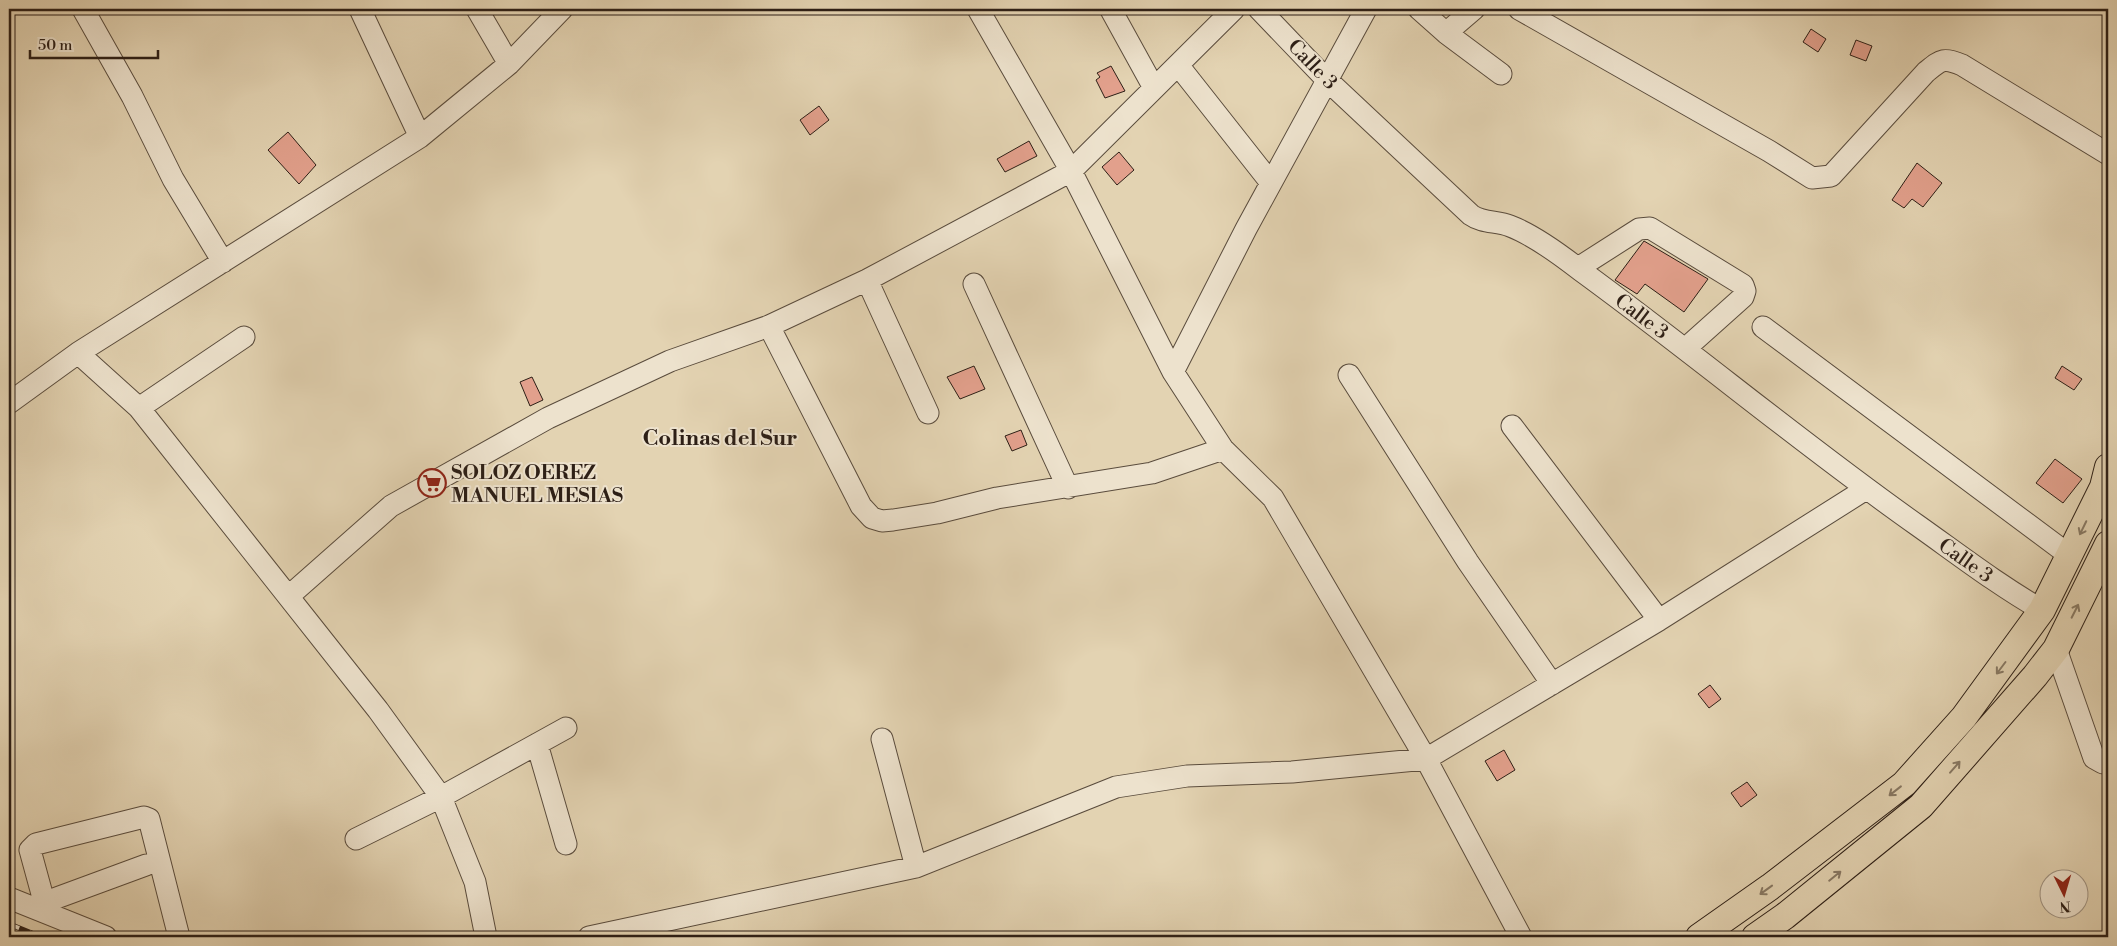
<svg xmlns="http://www.w3.org/2000/svg" width="2117" height="946" font-family="'Libre Bodoni',serif">
<style>
.building{fill:#e2a08c;stroke:#2d1f16}
.lines{fill:none;stroke-linecap:round;stroke-linejoin:round}
.minor-casing{stroke:#5a4c3d;stroke-width:23}
.major-casing{stroke:#2d1f16;stroke-width:28}
.minor{stroke:#ede2cd;stroke-width:21}
.major{stroke:#e3d3b2;stroke-width:26}
.rail-casing{stroke:#2d1f16;stroke-width:5.5}
.rail{stroke:#ede2cd;stroke-width:4;stroke-dasharray:11;stroke-linecap:butt}
.oneway{stroke:#887964}
.labels{text-anchor:middle;stroke-width:4;stroke-linejoin:round;paint-order:stroke}
.street-label{font-size:20px;fill:#2d1f16;stroke:#ede2cd}
.poi-label{font-size:20px;font-weight:bold;fill:#2d1f16;stroke:#ede2cd;text-anchor:start}
.quarter-label{font-size:22px;font-weight:bold;fill:#2d1f16;stroke:#ede2cd}
</style>
<rect width="100%" height="100%" fill="#e3d3b2"/>
<filter id="stains"><feTurbulence type="fractalNoise" baseFrequency=".004" numOctaves="4"/><feColorMatrix values="0 0 0 0 .2 0 0 0 0 .09 0 0 0 0 .02 0 0 0 .5 -.17"/></filter>
<radialGradient id="worn" r=".72"><stop offset=".6" stop-color="#630" stop-opacity="0"/><stop offset="1" stop-color="#630" stop-opacity=".3"/></radialGradient>
<path class="building" d="M1811,29L1826,39L1818,52L1803,42Z
M1856,40L1872,46L1866,61L1850,55Z
M1111,66L1125,91L1105,98L1096,80L1100,77L1097,73Z
M819,106L829,120L810,135L800,120Z
M288,132L316,165L299,184L268,150Z
M1029,141L1037,156L1005,172L997,159Z
M1119,152L1134,170L1117,185L1102,167Z
M1917,163L1942,183L1923,207L1912,199L1904,208L1892,200Z
M1644,241L1708,279L1684,312L1645,284L1637,294L1615,280Z
M974,366L985,389L960,399L947,377Z
M2062,366L2082,379L2074,390L2055,378Z
M532,377L543,400L530,406L520,382Z
M1021,430L1027,445L1012,451L1005,436Z
M2055,459L2082,479L2063,503L2036,483Z
M1710,685L1721,699L1709,708L1698,694Z
M1504,750L1515,770L1497,781L1485,761Z
M1747,782L1757,795L1741,807L1731,793Z"/>
<g class="lines">
<defs>
<path id="minor" d="M83,9L132,96L173,179L223,262
M360,9L420,137
M477,9L509,64
M978,9L1071,171L1173,372L1223,449L1273,498L1426,759L1521,937
M1259,9L1327,80L1471,215C1482,223 1497,221 1510,226C1531,234 1562,256 1580,270C1694,353 1802,444 1917,525C1958,554 1998,585 2042,610
M1419,9L1446,33L1474,9
M1519,9L1769,151L1812,178L1831,176L1926,72C1941,60 1943,57 1962,65L2108,154
M1111,10L1154,88
M1446,33L1501,74
M1178,65L1271,183
M1578,268L1639,229L1650,228L1743,285L1745,291L1743,297L1686,348
M867,280L928,413
M974,284L1068,488
M769,326L861,506L872,518L882,521L893,520L937,513L997,498L1152,473L1223,449
M1763,327L2069,555
M78,353L139,408L378,710L441,797L475,882L486,937
M1173,372L1246,229L1366,9
M1349,375L1468,562L1552,684
M9,403L78,353L420,137L509,64L562,9
M139,408L244,337
M1512,426L1659,620
M289,596L391,506L548,418L670,361L769,326L867,280L1071,171L1234,9
M2056,649L2094,758L2103,763H2108
M882,739L916,867
M537,744L566,844
M356,839L441,797L566,728
M146,865L51,900L46,899L42,894L30,850L36,844L144,817L149,819L179,937
M9,898L106,937
M589,937L916,867L1116,787L1187,776L1292,772L1426,759L1659,620L1866,489"/>
<path id="major" d="M1699,937L1770,887L1904,784L1964,717L2042,610L2103,487L2108,467
M1755,937L1785,916L1921,806L2035,676L2056,649L2108,544"/>
</defs>
<use href="#minor" class="minor-casing"/>
<use href="#major" class="major-casing"/>
<use href="#minor" class="minor"/>
<use href="#major" class="major"/>
<defs>
<path id="rail" d="M9,924L41,937"/>
</defs>
<use href="#rail" class="rail-casing"/>
<use href="#rail" class="rail"/>
</g>
<defs><path id="oneway-shaft" d="M-6 0H5M1.5-3L5.5 0L1.5 3" fill="none" stroke-width="1.6" stroke-linecap="round" stroke-linejoin="round" transform="scale(1.25)"/></defs>
<g class="oneway">
<use href="#oneway-shaft" transform="translate(2083 528) rotate(116)"/>
<use href="#oneway-shaft" transform="translate(2075 611) rotate(-63)"/>
<use href="#oneway-shaft" transform="translate(2001 668) rotate(127)"/>
<use href="#oneway-shaft" transform="translate(1955 767) rotate(-49)"/>
<use href="#oneway-shaft" transform="translate(1895 791) rotate(142)"/>
<use href="#oneway-shaft" transform="translate(1835 876) rotate(-39)"/>
<use href="#oneway-shaft" transform="translate(1766 890) rotate(144)"/>
</g>
<defs>
<symbol id="supermarket-ring" viewBox="-11 -11 22 22"><circle r="9.5" fill="#ede2cd" stroke="#8f2418" stroke-width="1.5"/><path d="M-6-5.5h2.5l.6 2H6L4.5 2H-2.5L-4.4-4H-6ZM-1.5 3.2a1.3 1.3 0 1 0 .1 0ZM3 3.2a1.3 1.3 0 1 0 .1 0Z" fill="#8f2418"/></symbol>
</defs>
<g fill-rule="evenodd">
<use href="#supermarket-ring" x="416" y="467" width="32" height="32"/>
</g>
<g class="labels">
<g class="street-label">
<text transform="translate(1313 64) rotate(46)" y="7">Calle 3</text>
<text transform="translate(1642 316) rotate(37)" y="7">Calle 3</text>
<text transform="translate(1966 560) rotate(35)" y="7">Calle 3</text>
</g>
<g class="poi-label">
<text x="451" y="479">SOLOZ OEREZ<tspan x="451" dy="23">MANUEL MESIAS</tspan></text>
</g>
<g class="quarter-label">
<text x="720" y="445">Colinas del Sur</text>
</g>
</g>
<rect width="2117" height="946" fill="none" stroke="#e3d3b2" stroke-width="30"/>
<rect x="10" y="10" width="2097" height="926" fill="none" stroke="#2d1f16" stroke-width="2.5"/>
<rect x="15" y="15" width="2087" height="916" fill="none" stroke="#2d1f16"/>
<g transform="translate(2064 894) rotate(175)"><circle r="24" fill="#ede2cd" stroke="#a09484"/>
<path d="M0-4L9 19L0 12L-9 19Z" fill="#8f2418"/>
<text y="-8" font-size="14" font-weight="bold" text-anchor="middle" fill="#2d1f16">N</text>
</g>
<path d="M30 50v8h128v-8" fill="none" stroke="#2d1f16" stroke-width="2.5"/>
<text x="38" y="50" font-size="15" fill="#2d1f16" stroke="#ede2cd" stroke-width="4" paint-order="stroke">50 m</text>
<rect width="100%" height="100%" filter="url(#stains)"/>
<rect width="100%" height="100%" fill="url(#worn)"/>
</svg>
